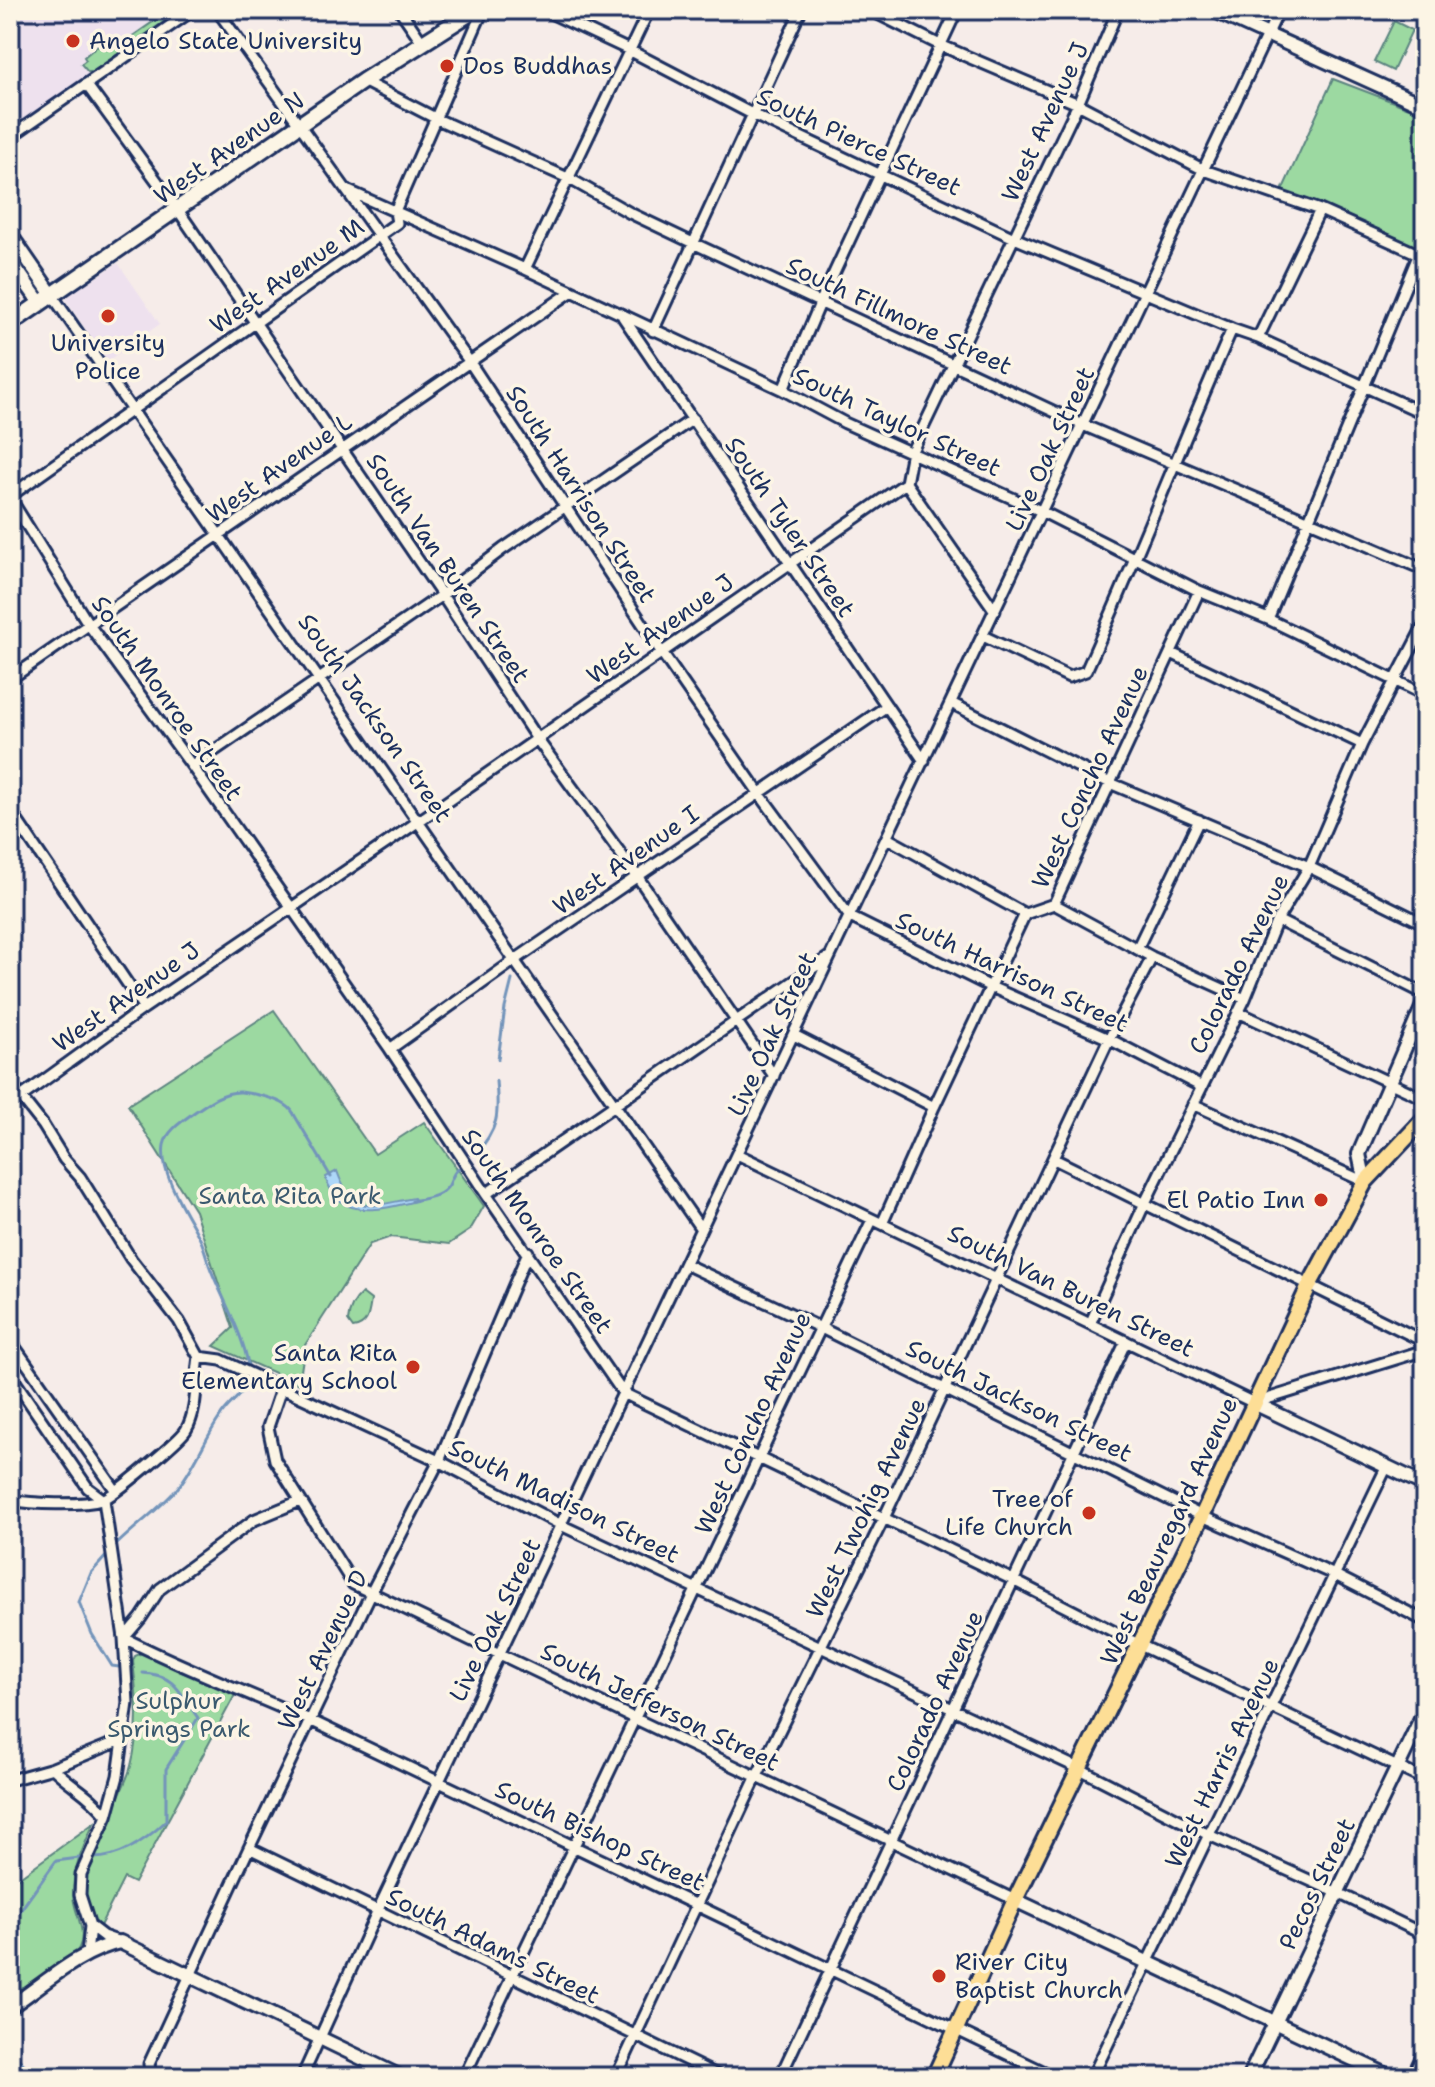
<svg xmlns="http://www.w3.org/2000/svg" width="1435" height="2087" font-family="'Shantell Sans',sans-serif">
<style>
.built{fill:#eee1ee}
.green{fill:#9cd9a1;stroke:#5c8480;stroke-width:2}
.water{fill:#add7f8;stroke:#7394ba;stroke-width:2}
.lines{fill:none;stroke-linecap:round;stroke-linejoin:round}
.stream{stroke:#7394ba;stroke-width:3}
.minor-casing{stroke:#1b2f5e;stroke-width:15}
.tertiary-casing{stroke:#1b2f5e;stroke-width:18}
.secondary-casing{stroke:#1b2f5e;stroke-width:20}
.primary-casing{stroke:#1b2f5e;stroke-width:20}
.minor{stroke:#fcf5e5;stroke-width:9}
.tertiary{stroke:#fcf5e5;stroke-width:12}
.secondary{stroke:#fcf5e5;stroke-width:14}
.primary{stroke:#fdde96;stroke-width:14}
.poi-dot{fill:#c8321e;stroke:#fcf5e5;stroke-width:3}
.labels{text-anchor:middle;stroke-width:7;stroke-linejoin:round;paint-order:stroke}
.poi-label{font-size:24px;fill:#1b2f5e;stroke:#fcf5e5;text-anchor:start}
.street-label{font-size:24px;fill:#1b2f5e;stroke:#fcf5e5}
.park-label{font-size:24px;fill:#3b5a6f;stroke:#fcf5e5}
</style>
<rect width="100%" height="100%" fill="#f6ece9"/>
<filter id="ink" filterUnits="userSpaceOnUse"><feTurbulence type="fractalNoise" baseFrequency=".0125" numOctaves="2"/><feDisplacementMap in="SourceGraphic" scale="16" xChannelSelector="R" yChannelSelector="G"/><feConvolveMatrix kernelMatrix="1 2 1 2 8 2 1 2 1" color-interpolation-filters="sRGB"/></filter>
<g filter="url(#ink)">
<path class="built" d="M10,10H181L10,129Z
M118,263L160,324L107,361L66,300L68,296Z"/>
<path class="green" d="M164,10H181L92,72H88L81,64L86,60L84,57L102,42L107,49L119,41L121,44L157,19L156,16Z
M1394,21L1412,30L1393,71L1374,62Z
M1333,79L1425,114V231L1418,249L1281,193Z
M274,1010L375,1154L424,1122L484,1206L470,1230L449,1244L391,1237L370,1244L305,1345L299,1384L214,1346L233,1328L195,1211L128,1105Z
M362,1293L371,1300C369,1312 369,1326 353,1328L348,1321C349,1309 353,1301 362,1293Z
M144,1652L179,1671L236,1693L134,1883L124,1878L100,1926C56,1894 121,1805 131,1766C140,1731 137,1696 133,1661L135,1656Z
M94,1823C84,1846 73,1868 73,1894C73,1912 88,1930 79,1948C70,1966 28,1989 10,2001V1884Z"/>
<path class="water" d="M337,1171C354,1219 373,1205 414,1198L416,1201C394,1206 360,1217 340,1201C333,1196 330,1188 326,1180V1177Z"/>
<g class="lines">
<path class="stream" d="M498,1059L505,1008L512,980
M475,1155C499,1128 499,1115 496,1081
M412,1201C425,1198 441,1198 449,1185C453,1177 452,1174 459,1168
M113,1548C133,1528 157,1511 176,1490C194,1469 204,1440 220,1417C228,1403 245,1395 248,1378C253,1352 221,1296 211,1270C207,1260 205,1250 201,1241C189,1216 159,1175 164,1145C167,1131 181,1122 192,1114C206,1104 223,1091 241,1092C255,1094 283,1099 292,1111L331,1177
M108,1554L91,1573L79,1602L92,1634L112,1666L119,1667
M94,1858C122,1858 147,1839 166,1821V1769L198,1718C180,1693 176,1675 143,1673
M10,1930L17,1915L56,1861L79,1858
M10,2050L36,2077"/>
<defs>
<path id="minor" d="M217,10L469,361L662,653L759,793L850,917L991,987L1109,1039L1202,1087
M400,10L422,42
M544,10L629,50L752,114L1012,237L1232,329L1258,338L1425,414
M870,10L940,45L1078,104L1204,170L1320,210L1425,257
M363,81L437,119L570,179L630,213L693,243L1083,425L1425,570
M86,84L178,210L442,595L537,739L637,876L774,1076
M10,137L193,10
M349,191L525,269L783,390L845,423L1043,512L1199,591L1268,619L1425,695
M525,269L649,10
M52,295L701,1229
M623,317L924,761
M653,331L801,10
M1258,338L1320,210
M783,390L821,301L957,10
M906,483L995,611
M10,496L397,223L395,211L483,10
M10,498L89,625L192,766L390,1049L486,1194L623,1393L1013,1580L1140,1645L1425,1780
M1268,619L1425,239
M983,636L1069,677L1086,671C1137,558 1182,443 1232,329
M1171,653L1362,744
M10,679L571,292
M951,703L1110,783L1309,867L1425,924
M192,766L442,595L503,549L693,419
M10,810L144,1008
M887,838L1025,914
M1054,904L1152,957L1245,999
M1277,920L1425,994
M1137,949L1199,820
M1238,1012L1425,1099
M794,1035L934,1107
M390,1049L515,960L887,706
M10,1083L43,1125L64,1159L80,1177L131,1259L179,1321L199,1357L221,1360L439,1461L563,1526L1080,1769L1209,1835L1338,1893L1425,1935
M1193,1104L1365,1182
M10,1105L144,1008L419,821L906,483L912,451L1078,104L1118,10
M737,1154L1254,1403L1425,1350
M1054,1159L1425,1342
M486,1194L829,957
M882,1224L934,1107L1025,914L1054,904L1199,591
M685,1264L821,1328L1202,1516L1335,1575L1425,1621
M1090,1324L1144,1205L1245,999L1277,920L1309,867L1362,744L1425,623
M10,1340L116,1491
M10,1374L88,1488L104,1500L124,1638L128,1703L118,1776L107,1816L81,1874L80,1895L90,1926L87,1954
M281,1389L268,1427L275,1460L353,1584L1015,1900
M10,1500C32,1504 81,1506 102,1500C112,1497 180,1440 186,1430C198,1410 195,1380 199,1357
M300,1501L254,1520L160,1589L141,1618L124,1638C185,1669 249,1693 312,1721L1055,2077
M53,1768C71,1786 90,1794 107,1816
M10,1780L53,1768L124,1739
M249,1848L721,2077
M90,1926L103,1936L120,1942
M151,2077L149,2064L249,1848L372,1591L439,1461L528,1252
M302,2077L377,1912L1279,10
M464,2077L872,1220
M616,2077L756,1778L884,1518L1109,1039L1152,957
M780,2077L1126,1341
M1092,2077L1387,1466
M1412,2077L1425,2049"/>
<path id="tertiary" d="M1213,10L1425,106
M10,234L52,295
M10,260L40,303
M1365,1182L1359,1154L1425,1001
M1254,1403L1425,1485
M1015,1900L1391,2077
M10,2007C44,1984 79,1951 120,1942L401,2077
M1249,2077L1425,1710"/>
<path id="secondary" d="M10,324L363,81L475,10"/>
<path id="primary" d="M934,2077L1015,1900L1202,1516L1310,1284L1365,1182L1425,1118"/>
</defs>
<use href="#minor" class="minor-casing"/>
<use href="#tertiary" class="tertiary-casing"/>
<use href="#secondary" class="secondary-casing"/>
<use href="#primary" class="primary-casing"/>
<use href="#minor" class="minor"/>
<use href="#tertiary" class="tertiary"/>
<use href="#secondary" class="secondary"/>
<use href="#primary" class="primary"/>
</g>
</g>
<g class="poi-dot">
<circle cx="73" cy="41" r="8"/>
<circle cx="447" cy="66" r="8"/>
<circle cx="108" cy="316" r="8"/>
<circle cx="1321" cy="1200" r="8"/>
<circle cx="413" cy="1367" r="8"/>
<circle cx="1089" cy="1513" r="8"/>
<circle cx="939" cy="1976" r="8"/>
</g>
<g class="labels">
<g class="poi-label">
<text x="89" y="49">Angelo State University</text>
<text x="463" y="74">Dos Buddhas</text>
<text x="108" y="351" text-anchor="middle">University<tspan x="108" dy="28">Police</tspan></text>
<text x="1305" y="1208" text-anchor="end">El Patio Inn</text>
<text x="397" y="1361" text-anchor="end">Santa Rita<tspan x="397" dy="28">Elementary School</tspan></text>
<text x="1073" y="1507" text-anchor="end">Tree of<tspan x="1073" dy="28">Life Church</tspan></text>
<text x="955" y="1970">River City<tspan x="955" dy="28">Baptist Church</tspan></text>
</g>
<g class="street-label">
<text transform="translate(1045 122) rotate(-65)" y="8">West Avenue J</text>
<text transform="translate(859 142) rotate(25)" y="8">South Pierce Street</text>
<text transform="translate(229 148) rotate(-35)" y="8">West Avenue N</text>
<text transform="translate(287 276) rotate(-35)" y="8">West Avenue M</text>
<text transform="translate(899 316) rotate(25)" y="8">South Fillmore Street</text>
<text transform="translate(897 422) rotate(25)" y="8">South Taylor Street</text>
<text transform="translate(1050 449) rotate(-65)" y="8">Live Oak Street</text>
<text transform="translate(279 468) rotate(-35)" y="8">West Avenue L</text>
<text transform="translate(581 494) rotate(57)" y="8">South Harrison Street</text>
<text transform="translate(790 527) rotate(56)" y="8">South Tyler Street</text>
<text transform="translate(448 568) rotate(56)" y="8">South Van Buren Street</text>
<text transform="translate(660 629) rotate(-35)" y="8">West Avenue J</text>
<text transform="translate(167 698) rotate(55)" y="8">South Monroe Street</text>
<text transform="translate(375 718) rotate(55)" y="8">South Jackson Street</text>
<text transform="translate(1090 777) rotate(-65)" y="8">West Concho Avenue</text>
<text transform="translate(626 860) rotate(-35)" y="8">West Avenue I</text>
<text transform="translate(1239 964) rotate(-64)" y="8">Colorado Avenue</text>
<text transform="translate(1012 972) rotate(25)" y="8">South Harrison Street</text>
<text transform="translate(126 997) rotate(-35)" y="8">West Avenue J</text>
<text transform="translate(772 1034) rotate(-65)" y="8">Live Oak Street</text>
<text transform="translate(537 1231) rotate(55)" y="8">South Monroe Street</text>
<text transform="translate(1071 1291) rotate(26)" y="8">South Van Buren Street</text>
<text transform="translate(1019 1401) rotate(26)" y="8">South Jackson Street</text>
<text transform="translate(753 1423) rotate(-65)" y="8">West Concho Avenue</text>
<text transform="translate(564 1501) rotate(26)" y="8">South Madison Street</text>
<text transform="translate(866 1508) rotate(-64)" y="8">West Twohig Avenue</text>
<text transform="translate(1169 1531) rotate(-65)" y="8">West Beauregard Avenue</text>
<text transform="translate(495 1620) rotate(-64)" y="8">Live Oak Street</text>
<text transform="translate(323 1650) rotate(-64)" y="8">West Avenue D</text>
<text transform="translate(935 1701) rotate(-65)" y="8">Colorado Avenue</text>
<text transform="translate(660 1707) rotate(26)" y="8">South Jefferson Street</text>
<text transform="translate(1222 1763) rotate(-64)" y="8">West Harris Avenue</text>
<text transform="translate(600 1836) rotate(25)" y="8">South Bishop Street</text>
<text transform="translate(1317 1884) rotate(-64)" y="8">Pecos Street</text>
<text transform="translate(493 1946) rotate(26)" y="8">South Adams Street</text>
</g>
<g class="park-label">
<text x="290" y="1204">Santa Rita Park</text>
<text x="179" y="1709">Sulphur<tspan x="179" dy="28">Springs Park</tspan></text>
</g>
</g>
<rect width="1435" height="2087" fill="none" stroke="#fcf5e5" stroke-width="40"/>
<rect x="20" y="20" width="1395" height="2047" fill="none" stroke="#1b2f5e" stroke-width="3" filter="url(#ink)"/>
</svg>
